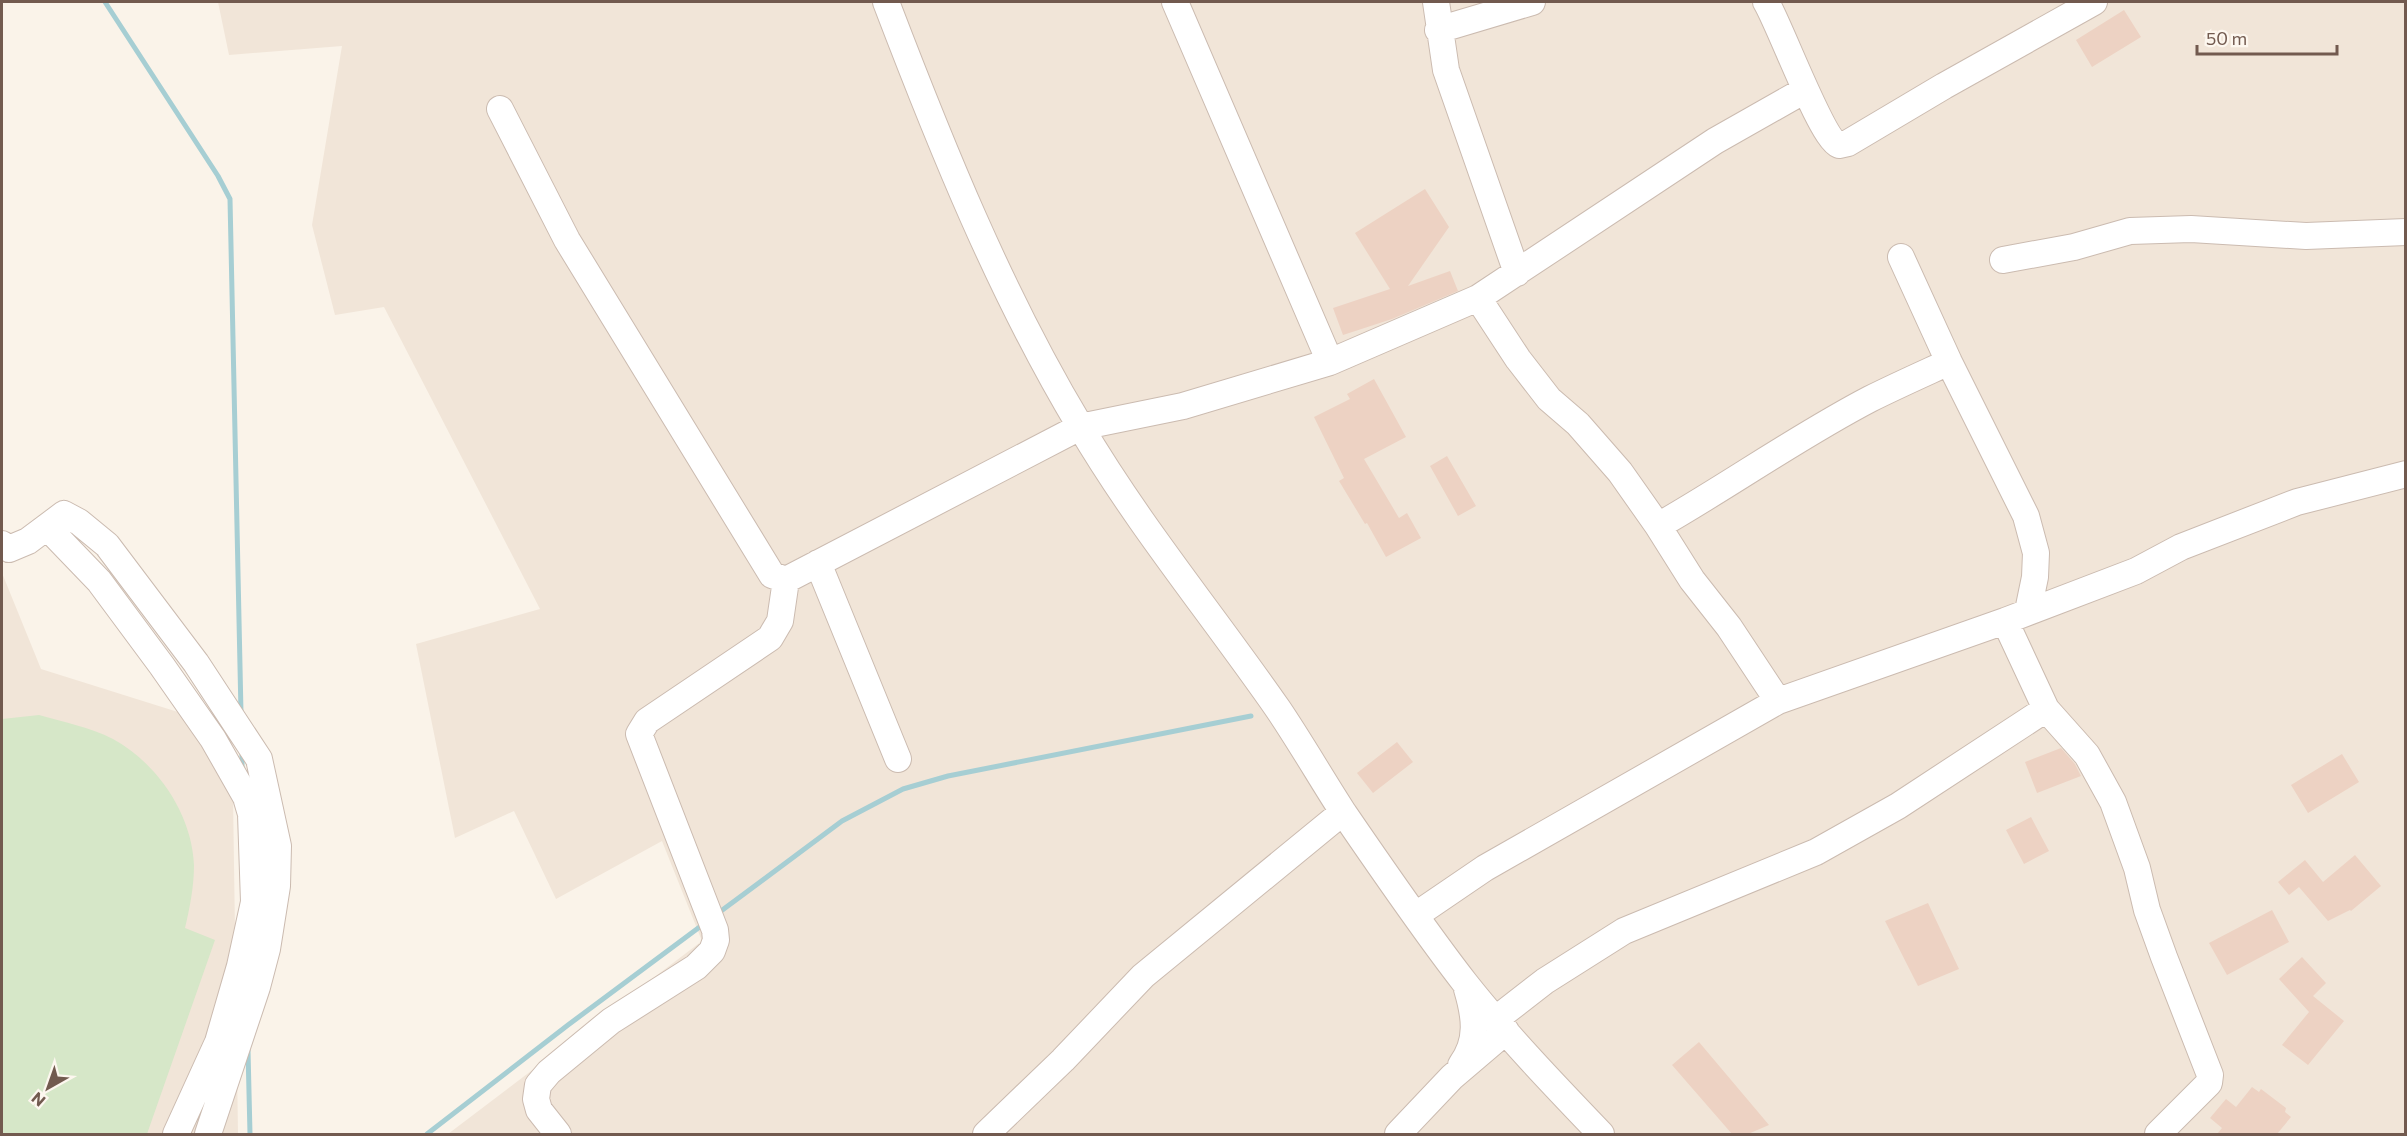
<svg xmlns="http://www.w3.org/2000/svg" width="2407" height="1136" font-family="Commissioner,sans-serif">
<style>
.residential{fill:#f1e5d8}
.green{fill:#d6e7c8}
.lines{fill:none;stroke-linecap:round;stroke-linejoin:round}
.stream{stroke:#a6ced3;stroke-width:5}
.building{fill:#edd2c3}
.minor-casing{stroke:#cbbbb0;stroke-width:28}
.minor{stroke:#fff;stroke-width:26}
</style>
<rect width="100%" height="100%" fill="#faf3e9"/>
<path class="residential" d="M218,2H2405V1134H448L702,941L662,841L556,899L514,811L455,838L416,644L540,609L384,307L335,315L312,225L342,46L229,55Z
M2,573L41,669L232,729L238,1134H2Z"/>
<path class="green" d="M39,715C63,722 90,727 113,739C157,763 192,814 194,865C194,886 190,907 185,928L215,940L147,1134H2V719Z"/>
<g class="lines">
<path class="stream" d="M105,2L218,176L230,199L241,713
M242,750V770
M717,914L842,821L903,789L948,776L1251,716
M248,1050L250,1134
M427,1134L568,1025L705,923"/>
</g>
<path class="building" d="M2124,10L2141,37L2092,67L2076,40Z
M1425,189L1449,227L1408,286L1450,271L1458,291L1392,319L1343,335L1333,308L1390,289L1355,233Z
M1374,379L1406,437L1364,459L1399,518L1407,513L1421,538L1386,557L1367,523L1365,524L1339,481L1344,478L1314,417L1350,399L1347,394Z
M1447,456L1476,506L1458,516L1430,466Z
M1397,742L1413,762L1373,793L1357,773Z
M2061,748L2075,764L2081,776L2037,793L2025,762Z
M2342,754L2359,782L2308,813L2291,785Z
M2031,817L2049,851L2024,864L2006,830Z
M2355,855L2381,886L2351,911L2350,910L2328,921L2299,887L2289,895L2278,882L2305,860L2323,882Z
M1928,903L1959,969L1918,986L1885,921Z
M2272,910L2289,942L2227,975L2209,943Z
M2302,957L2326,983L2313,996L2344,1021L2308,1065L2282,1045L2309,1012L2279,979Z
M1699,1042L1769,1125L1748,1134H1732L1672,1065Z
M2252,1087L2259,1092L2261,1089L2286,1108L2285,1112L2291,1117L2277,1134H2217L2222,1128L2210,1118L2226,1099L2236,1107Z"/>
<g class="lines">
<defs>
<path id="minor" d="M886,2C941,146 1000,293 1080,426C1139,526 1212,614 1278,709C1301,743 1321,778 1343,812C1382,869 1423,929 1465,983C1507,1036 1554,1085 1601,1134
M1175,2L1330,362
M1436,2L1446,70L1517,273
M1766,2C1780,25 1821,138 1839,145L1848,143L1944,86L2094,2
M1438,30L1532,2
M500,109L567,240L772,575L786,580L1080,427L1183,406L1330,362L1478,298L1715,141L1805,90
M1901,257L1949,362L2026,516L2036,553L2035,577L2028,611
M2003,260L2074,247L2130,231L2191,229L2306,236L2406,232
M1478,298L1518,359L1549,399L1578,424L1620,472L1658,526L1692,580L1729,627L1778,701
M1658,526C1730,485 1797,437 1870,399C1896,386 1923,374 1949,362
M48,528L99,581L162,666L213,739L246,797L251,814L254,902L240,966L218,1042L176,1134
M2,544L9,549L28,541L64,514L79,522L107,545L196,663L259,759L278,846L277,886L267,949L257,987L208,1134
M818,563L898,759
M2005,621L2046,709L2087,755L2113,802L2137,868L2147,910L2164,957L2210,1075L2209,1083L2158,1134
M1416,915L1485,868L1778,701L2005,621L2136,571L2181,547L2297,502L2406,474
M1496,1019L1545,981L1624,931L1816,852L1898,806L2046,709
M1461,1065C1479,1041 1475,1016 1467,989
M558,1134L539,1110L536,1099L538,1085L549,1072L611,1021L696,967L712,951L716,940L715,930L639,734L647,721L770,638L780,621L786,580
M986,1134L1063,1060L1143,976L1343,812
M1398,1134L1452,1077L1506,1031"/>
</defs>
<use href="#minor" class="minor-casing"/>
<use href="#minor" class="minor"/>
</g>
<rect width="2407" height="1136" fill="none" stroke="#725a4f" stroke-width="6"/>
<g transform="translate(48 1088) rotate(220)" stroke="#fdf7ef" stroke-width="4.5" paint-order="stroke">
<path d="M0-4.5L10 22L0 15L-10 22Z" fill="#725a4f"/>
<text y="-9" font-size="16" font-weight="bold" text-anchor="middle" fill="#725a4f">N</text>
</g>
<path d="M2197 45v9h140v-9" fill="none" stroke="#725a4f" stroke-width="3"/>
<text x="2206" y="45" font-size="18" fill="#725a4f" stroke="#fdf7ef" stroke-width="4.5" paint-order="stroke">50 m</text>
</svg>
